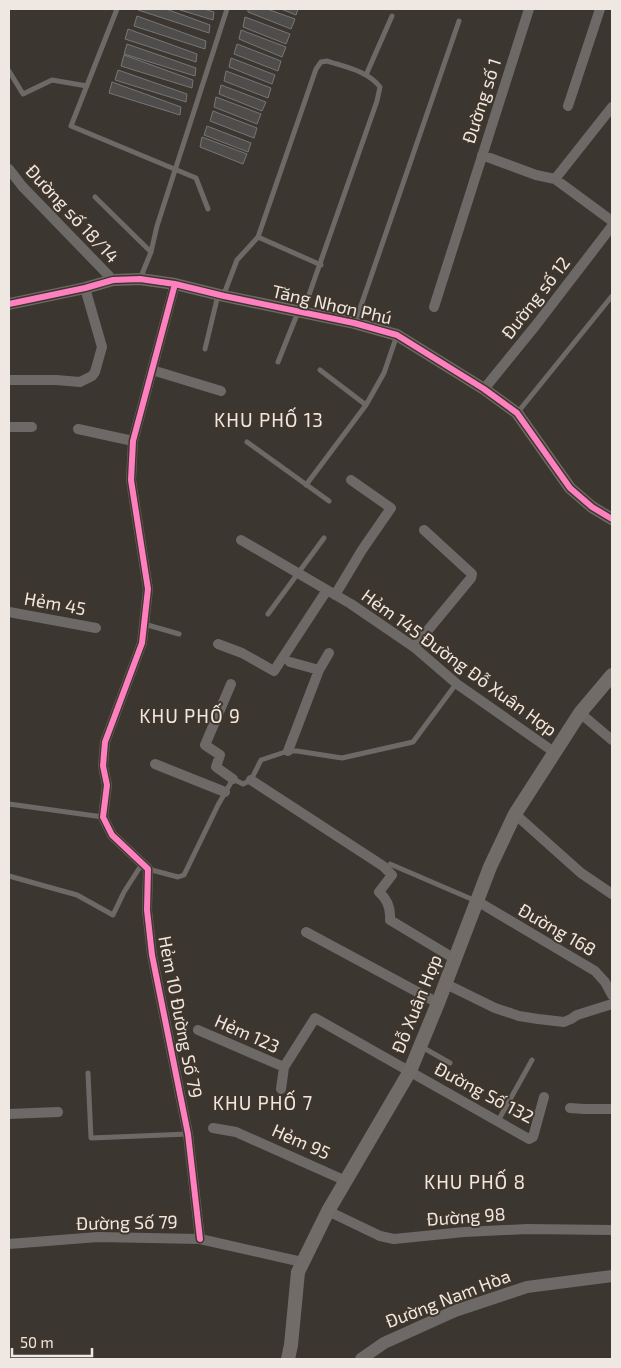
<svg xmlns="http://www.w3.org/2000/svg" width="621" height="1368" font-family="'Exo 2',sans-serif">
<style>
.building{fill:#4f4d4c;stroke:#787575}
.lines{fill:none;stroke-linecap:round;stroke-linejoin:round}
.service{stroke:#6d6966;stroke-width:5}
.minor{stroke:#6d6966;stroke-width:10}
.tertiary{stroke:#6d6966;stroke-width:12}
.secondary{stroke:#716c67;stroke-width:14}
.cycleway-casing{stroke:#40362c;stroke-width:9}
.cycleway{stroke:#ff80c0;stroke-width:6}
.labels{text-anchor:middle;stroke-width:4;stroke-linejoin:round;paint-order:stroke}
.street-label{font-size:18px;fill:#efe8e2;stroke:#40362c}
.neighbourhood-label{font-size:19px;letter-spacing:1px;fill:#efe8e2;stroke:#40362c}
</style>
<rect width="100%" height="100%" fill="#3c3630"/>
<path class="building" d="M138,9H166L210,25L209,33L138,10Z
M177,9H204L214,12L213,20Z
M248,9H267L295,19L291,29L248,12Z
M281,9H298L296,15Z
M137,16L206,41L205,49L134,26Z
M245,17L290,34L286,44L243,27Z
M128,29L197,54L196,62L125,39Z
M241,30L286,47L282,57L239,39Z
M127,44L196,68L195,76L124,54Z
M237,44L281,61L278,71L234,54Z
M124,55L193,80L192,88L121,66Z
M231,58L275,75L272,84L229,67Z
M118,70L187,94L186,102L115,80Z
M226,71L271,88L268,98L224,81Z
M112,82L181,107L180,115L109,93Z
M221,85L266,102L262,111L219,94Z
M216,97L261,114L257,124L214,107Z
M213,111L257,128L254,138L210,121Z
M207,126L251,143L248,152L204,135Z
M202,137L247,154L243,164L200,147Z"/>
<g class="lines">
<path class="service" d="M117,9L71,126L196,178L208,209
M9,71L23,94L52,80L87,86
M366,75L392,16
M95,197L151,252
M258,237L321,265
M140,279L151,252L157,226L227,9
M224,294L237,260L258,237L316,69L321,62L327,61C345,67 368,71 380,87L377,101L303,312
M355,323L459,21
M205,349L218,295
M278,362L298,312
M320,370L366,405
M518,412L612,296
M247,442L329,501
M306,485L366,405L384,373L397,335
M268,614L324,538
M144,624L179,634
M9,804L103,817
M390,864L476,901
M148,869L178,877L184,875L218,805L233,779L243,784L251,780L261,760L288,751H297L342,758L413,742L456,684
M9,876L77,895L113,915L124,892L142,864
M422,1047L450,1063
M88,1073L91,1138L188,1134
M498,1121L532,1060"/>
<path class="minor" d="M568,106L600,9
M482,155L536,175L555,179L612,221
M9,169L22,186L113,280
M555,179L612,107
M175,284L133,441L131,480L148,589L142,643L105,742L103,766L107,785L103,817L112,835L148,869L147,910L152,955L188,1134L200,1239
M434,307L529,9
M152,370L221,391
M9,380H56L80,382L92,376L95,372L102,347L85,288
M484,389L536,325L612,226
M9,427H32
M78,429L133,441
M241,540L351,604L414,647L457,684L554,752
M335,595L362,550L391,508L351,480
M9,612L96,628
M218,644L242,653L274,671L327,590
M414,647L471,578L472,574L424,530
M290,662L319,670
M231,684L205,745L220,755L216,767L233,779
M580,713L612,740
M288,751L319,670L329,653
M155,764L225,792
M251,780L383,866L392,875L379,892C387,899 391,909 390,920L455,959
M515,814L581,873L612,894
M477,901L595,971L605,982L612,995
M306,932L438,1003
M446,984L495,1008L519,1016L538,1019L564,1022L571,1019L577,1015L612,1004
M198,1030L284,1067
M281,1089L284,1067L315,1018L529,1139L533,1137L544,1097
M570,1108L584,1109H612
M9,1114L58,1112
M213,1128L236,1132L346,1181
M328,1211L380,1236L394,1239L464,1232L527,1229L612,1230
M9,1244L98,1237L200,1239L302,1262"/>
<path class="tertiary" d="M9,304L85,288L113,280L140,279L175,284L224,296L354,323L397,335L484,389L517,413L570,488L592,507L612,519
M361,1359L384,1343L455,1311L527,1287L612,1276"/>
<path class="secondary" d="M288,1359L291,1345L298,1272L328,1211L410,1071L438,1003L490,867L515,814L580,713L612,675"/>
<defs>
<path id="cycleway" d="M175,284L133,441L131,480L148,589L142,643L105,742L103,766L107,785L103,817L112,835L148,869L147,910L152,955L188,1134L200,1239
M9,304L85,288L113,280L140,279L175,284L224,296L354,323L397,335L484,389L517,413L570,488L592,507L612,519"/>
</defs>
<use href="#cycleway" class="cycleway-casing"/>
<use href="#cycleway" class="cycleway"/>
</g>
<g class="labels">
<g class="street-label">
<text transform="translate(482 101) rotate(-72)" y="6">Đường số 1</text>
<text transform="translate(72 214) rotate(47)" y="6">Đường số 18/14</text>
<text transform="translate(536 298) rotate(-52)" y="6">Đường số 12</text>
<text transform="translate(332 305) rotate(13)" y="6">Tăng Nhơn Phú</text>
<text transform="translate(55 604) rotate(10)" y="6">Hẻm 45</text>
<text transform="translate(459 663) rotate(36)" y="6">Hẻm 145 Đường Đỗ Xuân Hợp</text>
<text transform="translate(557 930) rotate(30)" y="6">Đường 168</text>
<text transform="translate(417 1004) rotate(-68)" y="6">Đỗ Xuân Hợp</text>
<text transform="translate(180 1017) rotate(79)" y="6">Hẻm 10 Đường Số 79</text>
<text transform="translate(247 1034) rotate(24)" y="6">Hẻm 123</text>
<text transform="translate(484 1093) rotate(28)" y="6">Đường Số 132</text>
<text transform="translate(301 1142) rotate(24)" y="6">Hẻm 95</text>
<text transform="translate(466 1217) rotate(-4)" y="6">Đường 98</text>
<text transform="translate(127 1223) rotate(-1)" y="6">Đường Số 79</text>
<text transform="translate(448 1299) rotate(-21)" y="6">Đường Nam Hòa</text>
</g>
<g class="neighbourhood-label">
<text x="269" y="427">KHU PHỐ 13</text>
<text x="190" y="723">KHU PHỐ 9</text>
<text x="263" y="1110">KHU PHỐ 7</text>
<text x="475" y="1189">KHU PHỐ 8</text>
</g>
</g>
<rect width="621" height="1368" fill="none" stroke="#efe8e2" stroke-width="20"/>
<path d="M12 1348v8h80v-8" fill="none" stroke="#efe8e2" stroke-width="2.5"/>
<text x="20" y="1348" font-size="15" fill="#efe8e2" stroke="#40362c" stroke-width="4" paint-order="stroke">50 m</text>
</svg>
